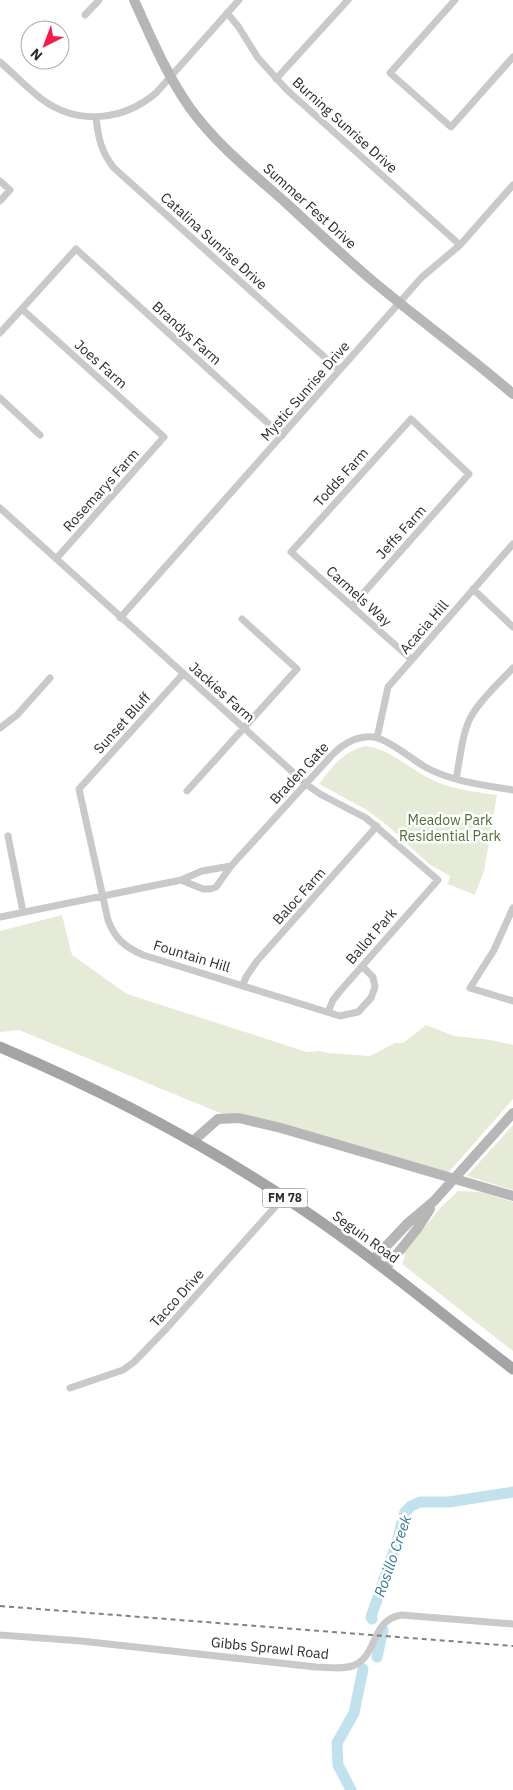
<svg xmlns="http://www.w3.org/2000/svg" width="513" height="1790" font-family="'IBM Plex Sans',sans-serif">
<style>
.green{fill:#e5ebd7}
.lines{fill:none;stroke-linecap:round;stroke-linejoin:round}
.river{stroke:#c1e2ed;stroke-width:11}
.street{stroke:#c9c9c9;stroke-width:7}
.secondary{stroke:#b6b6b6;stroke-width:10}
.primary{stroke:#a4a4a4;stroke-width:11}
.rail{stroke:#818181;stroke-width:2;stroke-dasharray:5 4;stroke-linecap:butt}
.labels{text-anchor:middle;stroke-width:5;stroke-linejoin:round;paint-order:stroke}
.shield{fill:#fff;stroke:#6b6b6b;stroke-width:1}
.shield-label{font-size:12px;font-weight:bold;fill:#2c2c2c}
.street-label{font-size:14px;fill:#2c2c2c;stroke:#fff}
.park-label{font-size:14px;fill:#566b36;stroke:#fff}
.water-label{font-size:15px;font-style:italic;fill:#347c94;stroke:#fff}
</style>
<rect width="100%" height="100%" fill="#fff"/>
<path class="green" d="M365,746C392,749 412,772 437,782C456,790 477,792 497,795L484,871L475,895L448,884L450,876L429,864L388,826L367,810L319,784C333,766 341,753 365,746Z
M62,915L72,955L127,994L307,1052L320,1051L329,1053L370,1056L395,1043H403L426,1025L454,1036L491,1040L513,1045V1099L449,1172L220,1113L19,1030L0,1032V931Z
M513,1125V1190L467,1176Z
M458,1191L481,1192L513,1202V1351L402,1264L405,1255L404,1252L441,1207Z"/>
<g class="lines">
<path class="river" d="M372,1619L371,1617L396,1545L405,1512L411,1506L420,1502H449L513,1492
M377,1657L383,1630
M351,1790L338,1765L337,1743L354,1713L363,1669"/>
<path class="street" d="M455,0L390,73L451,127L513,57
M227,13L238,26L258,58L287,90L460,245
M85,15L99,0
M0,62C14,74 28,89 43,100C79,126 124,120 156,93L239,0
M276,79L348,0
M96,117C98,137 101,152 114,168L339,370
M0,181L10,190L0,201
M22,309L164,437L56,559
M0,333L76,249L282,436
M0,398L40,435
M0,508L306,784L320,794L366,818L438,880L341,990L333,1000L328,1012
M473,589L513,627
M352,606L469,474L411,419L291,552L411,659
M120,618L422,277L460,245L513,185
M183,674L79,789L108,920C115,939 125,947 143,955L340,1016L358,1012L371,998L375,987L373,977L362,966
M0,728L17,715L50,678
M377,738L388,687L513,544
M456,779C460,760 462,731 472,715C482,698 499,683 513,668
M187,791L297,669L242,619
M8,836L23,912
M181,880L203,889H210L216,887L231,866L333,754C344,743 361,733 378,738C395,744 411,759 427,768C454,782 484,785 513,790
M513,908L494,950L470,988L513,1001
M0,917L181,880L202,871L231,866
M243,985L246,977L257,961L377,826
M70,1388L123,1370L134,1362L166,1329L284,1197
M0,1635L81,1641L316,1667C328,1667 344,1670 355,1665C378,1654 371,1620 401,1615L513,1624"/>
<path class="secondary" d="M134,0C151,37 166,74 190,108C215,143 251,172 284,201C312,227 340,253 368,277C416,318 466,353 513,394
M192,1142L218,1119L239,1118L281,1128L513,1196
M373,1260L408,1223L434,1201L513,1113
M385,1269L417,1229L430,1209"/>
<path class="primary" d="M0,1047C104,1091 205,1144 299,1207C374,1257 442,1315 513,1369"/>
<path class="rail" d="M0,1606L513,1646"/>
</g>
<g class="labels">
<rect class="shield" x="262.5" y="1188.5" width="45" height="19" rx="4"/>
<g class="shield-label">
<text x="285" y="1202">FM 78</text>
</g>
<g class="street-label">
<text transform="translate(345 125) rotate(42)" y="5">Burning Sunrise Drive</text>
<text transform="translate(310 206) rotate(42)" y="5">Summer Fest Drive</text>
<text transform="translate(214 241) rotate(42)" y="5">Catalina Sunrise Drive</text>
<text transform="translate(187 333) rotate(42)" y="5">Brandys Farm</text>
<text transform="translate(101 364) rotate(42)" y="5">Joes Farm</text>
<text transform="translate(305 391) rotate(-49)" y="5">Mystic Sunrise Drive</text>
<text transform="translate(341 477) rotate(-48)" y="5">Todds Farm</text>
<text transform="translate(101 490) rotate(-48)" y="5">Rosemarys Farm</text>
<text transform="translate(401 532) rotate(-48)" y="5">Jeffs Farm</text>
<text transform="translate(359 596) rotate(42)" y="5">Carmels Way</text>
<text transform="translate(424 627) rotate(-49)" y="5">Acacia Hill</text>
<text transform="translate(222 692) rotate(42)" y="5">Jackies Farm</text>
<text transform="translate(122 723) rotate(-48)" y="5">Sunset Bluff</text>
<text transform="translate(299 773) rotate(-47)" y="5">Braden Gate</text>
<text transform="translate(299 896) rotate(-48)" y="5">Baloc Farm</text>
<text transform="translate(371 936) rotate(-49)" y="5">Ballot Park</text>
<text transform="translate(192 956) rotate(17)" y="5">Fountain Hill</text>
<text transform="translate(366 1237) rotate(36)" y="5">Seguin Road</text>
<text transform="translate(177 1298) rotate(-48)" y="5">Tacco Drive</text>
<text transform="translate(270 1648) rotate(6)" y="5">Gibbs Sprawl Road</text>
</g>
<g class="park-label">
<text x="450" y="825">Meadow Park<tspan x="450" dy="16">Residential Park</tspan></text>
</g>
<g class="water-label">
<text transform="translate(393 1556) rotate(-71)" y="5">Rosillo Creek</text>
</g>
</g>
<g transform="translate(45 45) rotate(222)"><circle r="24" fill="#ffffff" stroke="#ababab"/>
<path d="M0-4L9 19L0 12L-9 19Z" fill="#f41c4a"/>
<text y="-8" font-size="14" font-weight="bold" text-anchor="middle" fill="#2c2c2c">N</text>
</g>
</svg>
